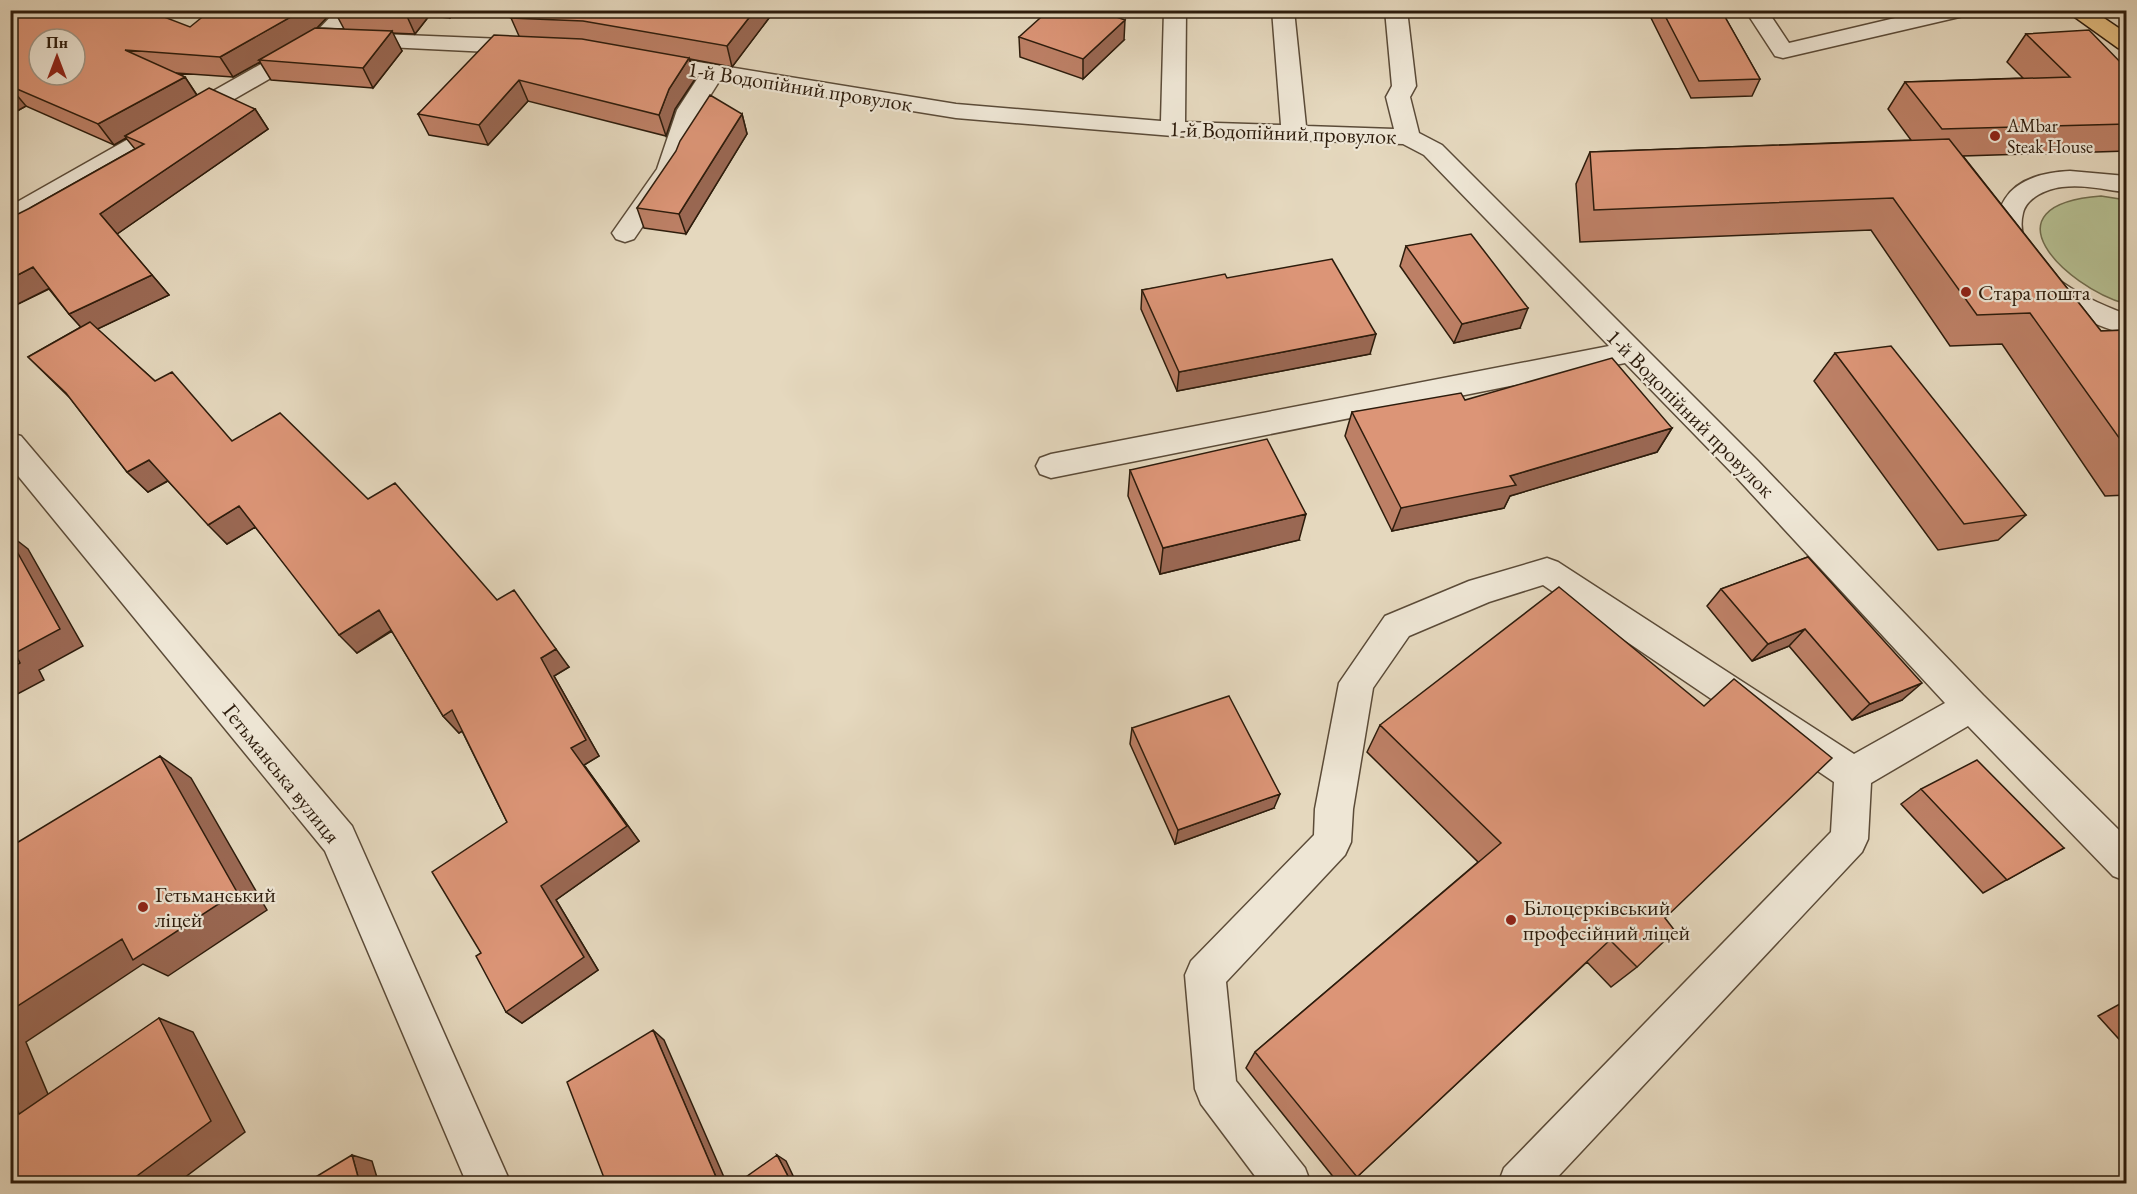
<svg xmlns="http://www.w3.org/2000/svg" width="2137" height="1194" font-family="'EB Garamond',serif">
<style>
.green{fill:#b5be91;stroke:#716d4e;stroke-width:1.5}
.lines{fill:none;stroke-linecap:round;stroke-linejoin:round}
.minor-casing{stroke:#5b4b38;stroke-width:3}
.major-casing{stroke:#2d1c0c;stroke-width:3}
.minor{fill:#eee6d5;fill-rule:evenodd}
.major{fill:#e2bc7f;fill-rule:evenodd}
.wall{fill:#bd8066;stroke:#2d1c0c;stroke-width:1.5}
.shaded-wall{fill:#9a6853;stroke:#2d1c0c;stroke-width:1.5}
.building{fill:#dc9577;stroke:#2d1c0c;stroke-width:1.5;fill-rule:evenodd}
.poi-dot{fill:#8f2418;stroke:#eee6d5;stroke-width:2}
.labels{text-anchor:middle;stroke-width:4.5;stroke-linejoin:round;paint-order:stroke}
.far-poi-label{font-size:18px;fill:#2d1c0c;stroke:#eee6d5;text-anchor:start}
.street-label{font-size:22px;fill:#2d1c0c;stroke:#eee6d5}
.poi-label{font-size:22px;fill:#2d1c0c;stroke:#eee6d5;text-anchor:start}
</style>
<rect width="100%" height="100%" fill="#e5d8be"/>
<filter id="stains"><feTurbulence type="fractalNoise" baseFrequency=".00333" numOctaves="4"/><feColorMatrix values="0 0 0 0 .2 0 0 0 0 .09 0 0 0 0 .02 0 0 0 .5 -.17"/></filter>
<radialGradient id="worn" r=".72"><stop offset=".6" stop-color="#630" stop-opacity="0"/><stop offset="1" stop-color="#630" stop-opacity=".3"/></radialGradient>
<path class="green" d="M2101,196L2126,200V304C2064,286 1982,205 2101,196Z"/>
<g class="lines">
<defs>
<path id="minor" d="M337,10H361L330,44L19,223L10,225V206L314,34Z
M1164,10H1186L1185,122L1281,125L1272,10H1294L1306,126L1394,129L1386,97L1392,86L1385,10H1407L1416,86L1410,97L1419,133L1442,145L1758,461L1983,695L2126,837V881L2113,876L1968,726L1871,783L1868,839L1862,852L1551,1184H1498L1504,1168L1831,832L1834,782L1543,585L1489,602L1409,636L1373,688L1353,809L1351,842L1345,855L1226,982L1236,1081L1305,1168L1311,1184H1261L1201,1104L1195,1089L1185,975L1191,961L1314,835L1315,809L1339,683L1385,616L1469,581L1547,558L1558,562L1854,754L1945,703L1736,477L1625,363L1051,478L1040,474L1036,466L1040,458L1051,454L1609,346L1424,155L1403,144L1173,136L956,118L720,80L701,110L681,170L634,239L625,242L616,239L612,233L657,169L677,110L699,76L641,66L638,61L641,56L649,54L956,104L1161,121Z
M1745,10H1767L1789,43L1929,10H1971L1968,15L1783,58L1775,56Z
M354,33L530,40L538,42L541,47L538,52L530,54L346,45L343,40L346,35Z
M2070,171L2126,176V192C2105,190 2084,184 2062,187C2047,189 2027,197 2023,213C2010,264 2089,301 2126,314V334C2077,322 1964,263 2005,199C2018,178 2047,172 2070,171Z
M10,433L21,436L352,826L511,1184H467L325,851L10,466Z"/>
<path id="major" d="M2065,10H2092L2126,33V50L2118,48Z"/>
</defs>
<use href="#minor" class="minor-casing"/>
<use href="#major" class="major-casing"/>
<use href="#minor" class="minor"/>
<use href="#major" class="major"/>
</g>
<path class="wall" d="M10,10L190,27L334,10L317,28L344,29L334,10H459L450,18L429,16L415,34L392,33L402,51L373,88L271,80L260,62L233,77L176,73L185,77L197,95L255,109L268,129L117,234L169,295L97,329L155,381L232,441L368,499L497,600L569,667L554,676L599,756L584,765L639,841L556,900L598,970L522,1023L506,1012L481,953L507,822L462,731L459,733L443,716L392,631L357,653L255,527L227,544L168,481L148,492L127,472L70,398L28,357L81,327L69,314L49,289L10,308L30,208L135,149L126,138L114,145L26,106L10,115Z
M518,10H767L769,18L732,67L690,59L695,79L675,109L666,136L528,101L488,145L429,135L418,114L519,36L511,18Z
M1647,10H1721L1760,79L1752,96L1691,98Z
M2026,34L2127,69V151L1963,156L2101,331L2127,330V495L2105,496L2002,344L1950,346L1871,230L1580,242L1576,184L1590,152L1911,140L1888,109L1905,82L2023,78L2007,62Z
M1019,37L1124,40L1083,79L1020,57Z
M742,114L747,134L686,234L644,228L637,208Z
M1406,246L1520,328L1454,343L1400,266Z
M1227,278L1370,354L1177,391L1141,309L1142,290Z
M1835,353L2026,515L1998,540L1938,550L1814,381Z
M1465,400L1672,428L1657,452L1510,496L1504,508L1392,531L1345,436L1352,412Z
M1130,470L1299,540L1160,574L1128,496Z
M1808,557L1902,700L1852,720L1789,646L1752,661L1707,606L1721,589Z
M1380,725L1665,918L1637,967L1611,987L1587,962L1357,1177L1349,1184H1339L1246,1068L1255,1052L1478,862L1367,752Z
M1132,728L1274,808L1175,844L1130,744Z
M1921,789L2064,848L1983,893L1901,804Z
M2127,1000V1048L2098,1016Z"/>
<path class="shaded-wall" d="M303,10H334L313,32L259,60L260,62L233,77L220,57Z
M408,10H427L429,16L415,34L406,14Z
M447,10H459L450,18Z
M755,10H767L769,18L732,67L727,46Z
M1125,20L1124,40L1083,79V59Z
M392,31L402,51L373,88L363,68Z
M689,58L695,79L675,109L666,136L659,115L669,89Z
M185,77L198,97L125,136L126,138L114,145L98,124Z
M519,80L528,101L488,145L479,125Z
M10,87L26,106L10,115Z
M255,109L268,129L117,234L100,214Z
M742,114L747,134L686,234L679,214Z
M33,267L52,287L10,308V279Z
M152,275L169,295L87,334L69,314Z
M1528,308L1520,328L1454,343L1462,324Z
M1376,334L1370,354L1177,391L1179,372Z
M1672,428L1657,452L1510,496L1504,508L1392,531L1401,508Z
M149,460L169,480L148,492L127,472Z
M239,506L257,526L227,544L208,525Z
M1306,514L1299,540L1160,574L1163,548Z
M10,535L28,549L83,646L39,670L44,680L10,698V669L15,653Z
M379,610L395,628L357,653L339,635Z
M1805,629L1789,646L1752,661L1768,644Z
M556,649L569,667L554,676L599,756L584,765L639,841L556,900L598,970L522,1023L506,1012L541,886L571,748L541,658Z
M1922,683L1902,700L1852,720L1870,704Z
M452,710L468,728L459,733L443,716Z
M160,756L191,778L267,910L168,976L143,964L26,1042L61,1125L19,1114L10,1093V1011Z
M1280,794L1274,808L1175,844L1178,830Z
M159,1018L193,1032L245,1132L176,1184H126Z
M653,1030L664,1040L727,1184H719Z
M352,1155L372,1161L379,1184H360Z
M777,1155L786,1161L797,1184H792Z
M613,1179L622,1184L606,1183Z"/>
<path class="building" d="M10,10H146L190,27L211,10H303L220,57L125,50L185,77L98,124L10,86V12L12,11ZM39,39H75V75H39Z
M334,10H408L406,14Z
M518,10H755L727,46L583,21L511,18Z
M1049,10H1097L1125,20L1083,59L1019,37Z
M1662,10H1721L1760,79L1699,81Z
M315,28L392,31L363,68L259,60Z
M2089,30L2127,69V124L1942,129L1905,82L2070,77L2026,34Z
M494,35L582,39L689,58L669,89L659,115L519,80L479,125L418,114Z
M209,88L255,109L100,214L152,275L69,314L33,267L10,279V218L30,208L144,144L125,136Z
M710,95L742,114L679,214L637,208L676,151L680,141Z
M1949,139L2101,331L2127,330V449L2030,313L1977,315L1893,198L1594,210L1590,152Z
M1471,234L1528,308L1462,324L1406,246Z
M1332,259L1376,334L1179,372L1142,290L1225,274L1227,278Z
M90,322L155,381L172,372L232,441L280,413L368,499L395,483L497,600L514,590L556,649L541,658L586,740L571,748L627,826L541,886L584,957L506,1012L476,956L481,953L432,872L507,822L452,710L443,716L379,610L339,635L239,506L208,525L149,460L127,472L66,393L28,357Z
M1891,346L2026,515L1964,524L1835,353Z
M1612,358L1672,428L1510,476L1516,485L1401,508L1352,412L1461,393L1465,400Z
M1267,439L1306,514L1163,548L1130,470Z
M10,539L60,629L15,653L20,663L10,669Z
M1808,557L1922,683L1870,704L1805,629L1768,644L1721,589Z
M1559,587L1704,706L1734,679L1832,758L1665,918L1675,931L1637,967L1610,940L1357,1177L1255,1052L1501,843L1380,725Z
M1229,696L1280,794L1178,830L1132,728Z
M160,756L237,892L133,960L122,939L10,1011V847Z
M1977,760L2064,848L2007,880L1921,789Z
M159,1018L211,1121L126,1184H10V1093L19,1114Z
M653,1030L719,1184H614L613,1179L606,1183L567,1082Z
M352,1155L360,1184H304Z
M777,1155L792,1184H736Z"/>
<g class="poi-dot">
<circle cx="1995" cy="136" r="6"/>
<circle cx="1966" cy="292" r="6"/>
<circle cx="143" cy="907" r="6"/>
<circle cx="1511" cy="920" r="6"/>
</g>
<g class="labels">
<g class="far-poi-label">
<text x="2007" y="132">AMbar<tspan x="2007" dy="21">Steak House</tspan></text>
</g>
<g class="street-label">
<text transform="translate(800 86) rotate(9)" y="8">1-й Водопійний провулок</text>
<text transform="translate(1283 132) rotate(2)" y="8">1-й Водопійний провулок</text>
<text transform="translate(1691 413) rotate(45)" y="8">1-й Водопійний провулок</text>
<text transform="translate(282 773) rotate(51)" y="8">Гетьманська вулиця</text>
</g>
<g class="poi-label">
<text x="1978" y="300">Стара пошта</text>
<text x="155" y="902">Гетьманський<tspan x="155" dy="25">ліцей</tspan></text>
<text x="1523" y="915">Білоцерківський<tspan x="1523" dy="25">професійний ліцей</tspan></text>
</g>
</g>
<rect width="2137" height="1194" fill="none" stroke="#e5d8be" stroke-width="36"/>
<rect x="12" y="12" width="2113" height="1170" fill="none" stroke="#2d1c0c" stroke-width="3"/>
<rect x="18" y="18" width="2101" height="1158" fill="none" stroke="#2d1c0c" stroke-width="1.5"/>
<g transform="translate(57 57)"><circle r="28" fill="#eee6d5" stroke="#a19585" stroke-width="1.5"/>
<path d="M0-4.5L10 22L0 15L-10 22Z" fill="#8f2418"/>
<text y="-9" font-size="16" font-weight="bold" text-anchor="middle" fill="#2d1c0c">Пн</text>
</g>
<rect width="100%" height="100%" filter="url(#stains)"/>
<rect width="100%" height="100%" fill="url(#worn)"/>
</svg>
